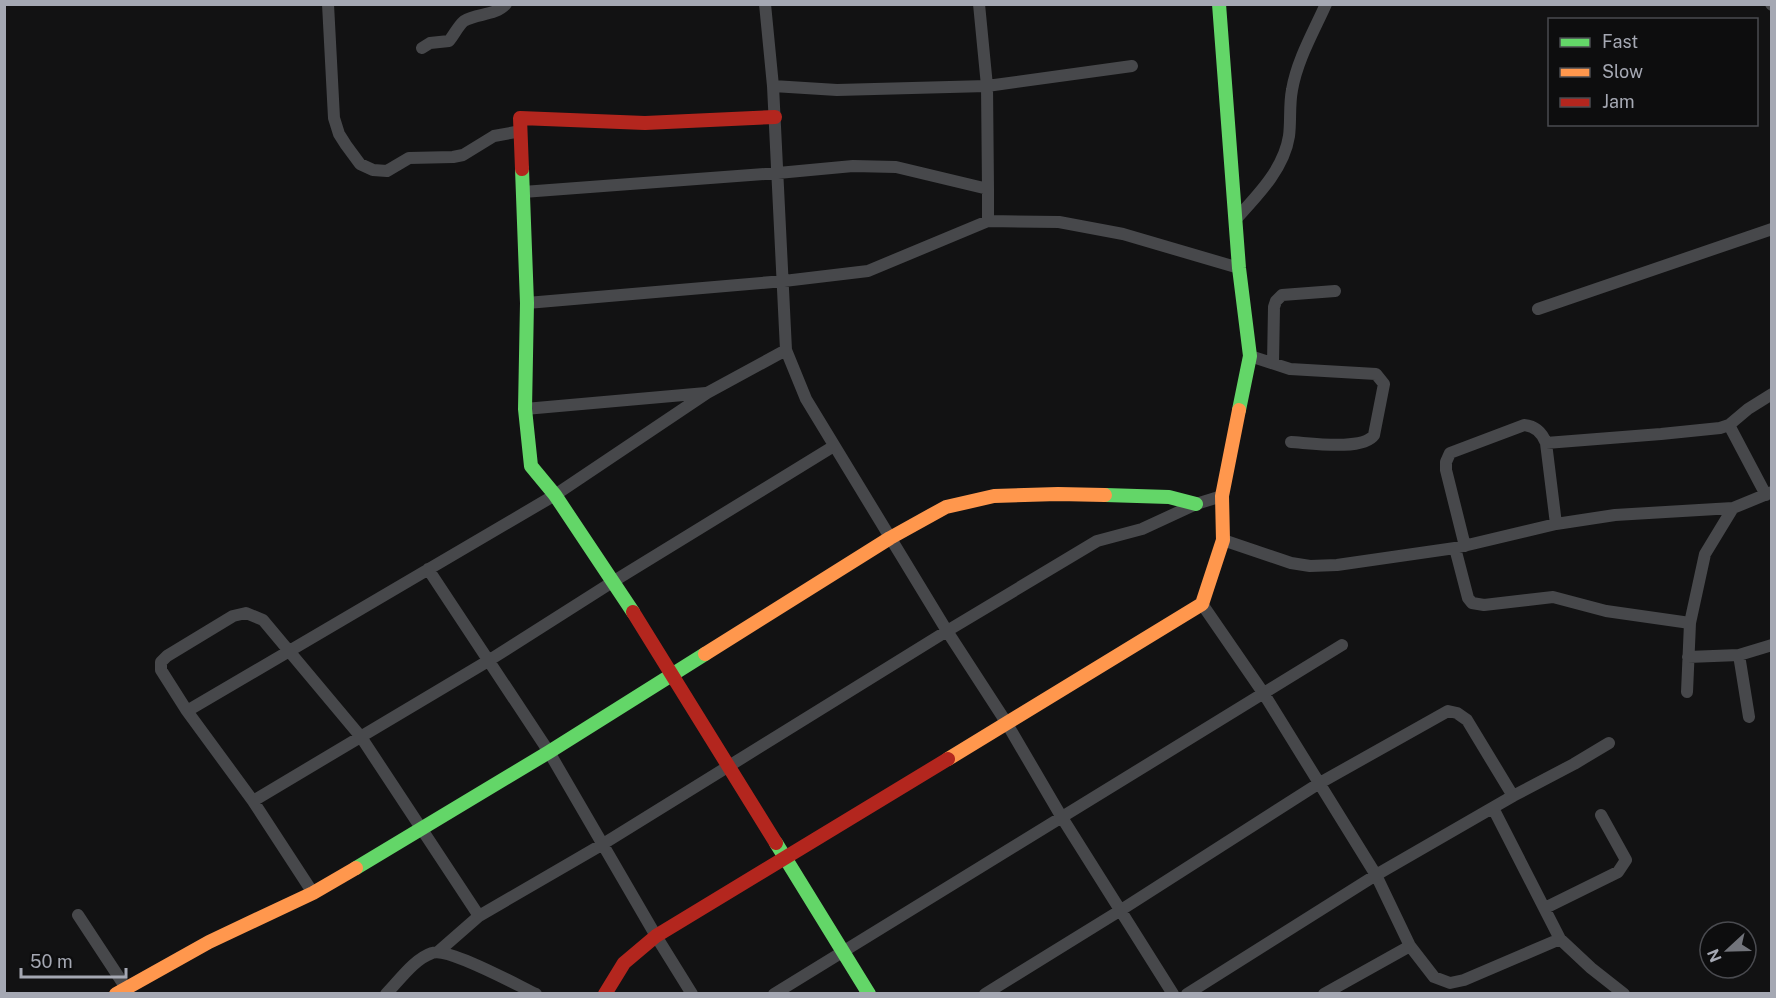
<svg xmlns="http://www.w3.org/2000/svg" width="1776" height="998" font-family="'Public Sans',sans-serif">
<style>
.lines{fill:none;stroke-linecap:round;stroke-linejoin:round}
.street{stroke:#47484b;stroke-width:12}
.fast{stroke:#63d668;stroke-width:14}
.slow{stroke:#ff974d;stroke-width:14}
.jam{stroke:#b3261e;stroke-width:14}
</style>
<rect width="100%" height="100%" fill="#121213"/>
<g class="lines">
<path class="street" d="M328,4L334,118L339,134L346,145L360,164L373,170L387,171L409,158L453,157L463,155L494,136L521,131
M765,4L773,86L786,350L806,399L947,631L1006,722L1061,816L1173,994
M979,4L987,86L988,189
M1771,4L1772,5
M422,48L430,43L449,41C454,35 458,26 464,21C477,13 495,16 506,4
M773,86L837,90L987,86L1132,66
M523,192L778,173L853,166L896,167L988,189V221
M1235,220C1257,196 1284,169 1289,136C1291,121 1289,105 1292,90C1297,60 1314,31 1326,4
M527,303L784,281L868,271L988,221L1059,222L1123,234L1239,268
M1538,309L1772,229
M1250,356L1290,369L1376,374L1384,384L1374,435C1363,451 1310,443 1291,442
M1273,363L1274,307L1276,301L1282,295L1335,291
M525,409L706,393
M1546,443L1661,434L1720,428L1729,425
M1766,495L1729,425L1748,409L1772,394
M1223,540L1291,563L1310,566L1337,565L1455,548L1556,524L1615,515L1733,508L1772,492
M1465,546L1446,470V462L1450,453L1524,425C1535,426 1542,432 1546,443L1556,524
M1455,548L1468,598L1472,603L1484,605L1553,597L1606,611L1690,623
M428,569L549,752L656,936L692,994
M1202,604L1264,694L1376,875L1410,946L1434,977L1450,983L1464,980L1560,939
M1739,655L1749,717
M1688,657L1739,655L1772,645
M1687,692L1690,623L1705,554L1733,508
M187,711L161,670V662L167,656L233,616L246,613L263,620L361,737L479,916
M253,801L488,661L614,581L834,446
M1493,808L1560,939L1591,968L1624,994
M313,893L253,801L187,711L555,495L707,393L786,350
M1545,908L1618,872L1626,860L1601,815
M78,915L126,988
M439,951L479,916L603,844L947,631L1097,541L1142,529L1196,504L1222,496
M386,994C399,981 414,959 432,953C448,947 517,985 536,994
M774,994L1342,645
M985,994L1121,910L1318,784L1448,711L1457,713L1467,720L1513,796
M1187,994L1376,875L1513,796L1574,764L1609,743
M1324,994L1410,946"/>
<path class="fast" d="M1219,4L1239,268L1250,356L1239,410
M522,169L527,303L525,409L531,466L555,495L633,612
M1105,495L1169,497L1196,504
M776,843L869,994
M356,868L549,752L705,654"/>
<path class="slow" d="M705,654L890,538L946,507L994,496L1058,494L1105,495
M948,759L1202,604L1223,540L1222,496L1239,410
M116,994L209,942L313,893L356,868"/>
<path class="jam" d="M522,169L520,118L645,123L775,117
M633,612L776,843
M605,994L624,963L656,936L948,759"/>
</g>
<rect width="1776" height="998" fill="none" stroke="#a5a8b3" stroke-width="12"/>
<rect x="1548" y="18" width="210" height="108" fill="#0d0d0e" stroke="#4a4b50" stroke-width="1.5"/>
<rect x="1560" y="38" width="30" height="9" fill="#63d668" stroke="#4a4b50" stroke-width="1.5"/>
<text x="1602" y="48" font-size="18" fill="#a5a8b3">Fast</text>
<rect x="1560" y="68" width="30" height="9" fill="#ff974d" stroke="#4a4b50" stroke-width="1.5"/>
<text x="1602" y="78" font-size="18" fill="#a5a8b3">Slow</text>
<rect x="1560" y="98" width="30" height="9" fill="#b3261e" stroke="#4a4b50" stroke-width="1.5"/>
<text x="1602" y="108" font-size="18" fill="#a5a8b3">Jam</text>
<g transform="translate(1728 950) rotate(248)"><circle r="28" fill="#0d0d0e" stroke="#4a4b50" stroke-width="1.5"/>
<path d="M0-4.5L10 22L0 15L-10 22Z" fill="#72747b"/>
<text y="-9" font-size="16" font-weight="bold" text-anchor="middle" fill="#a5a8b3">N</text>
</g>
<path d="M21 968v9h105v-9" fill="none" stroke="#a5a8b3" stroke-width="3"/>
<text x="30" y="968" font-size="18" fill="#a5a8b3" stroke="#0d0d0e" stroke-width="4.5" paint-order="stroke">50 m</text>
</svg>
